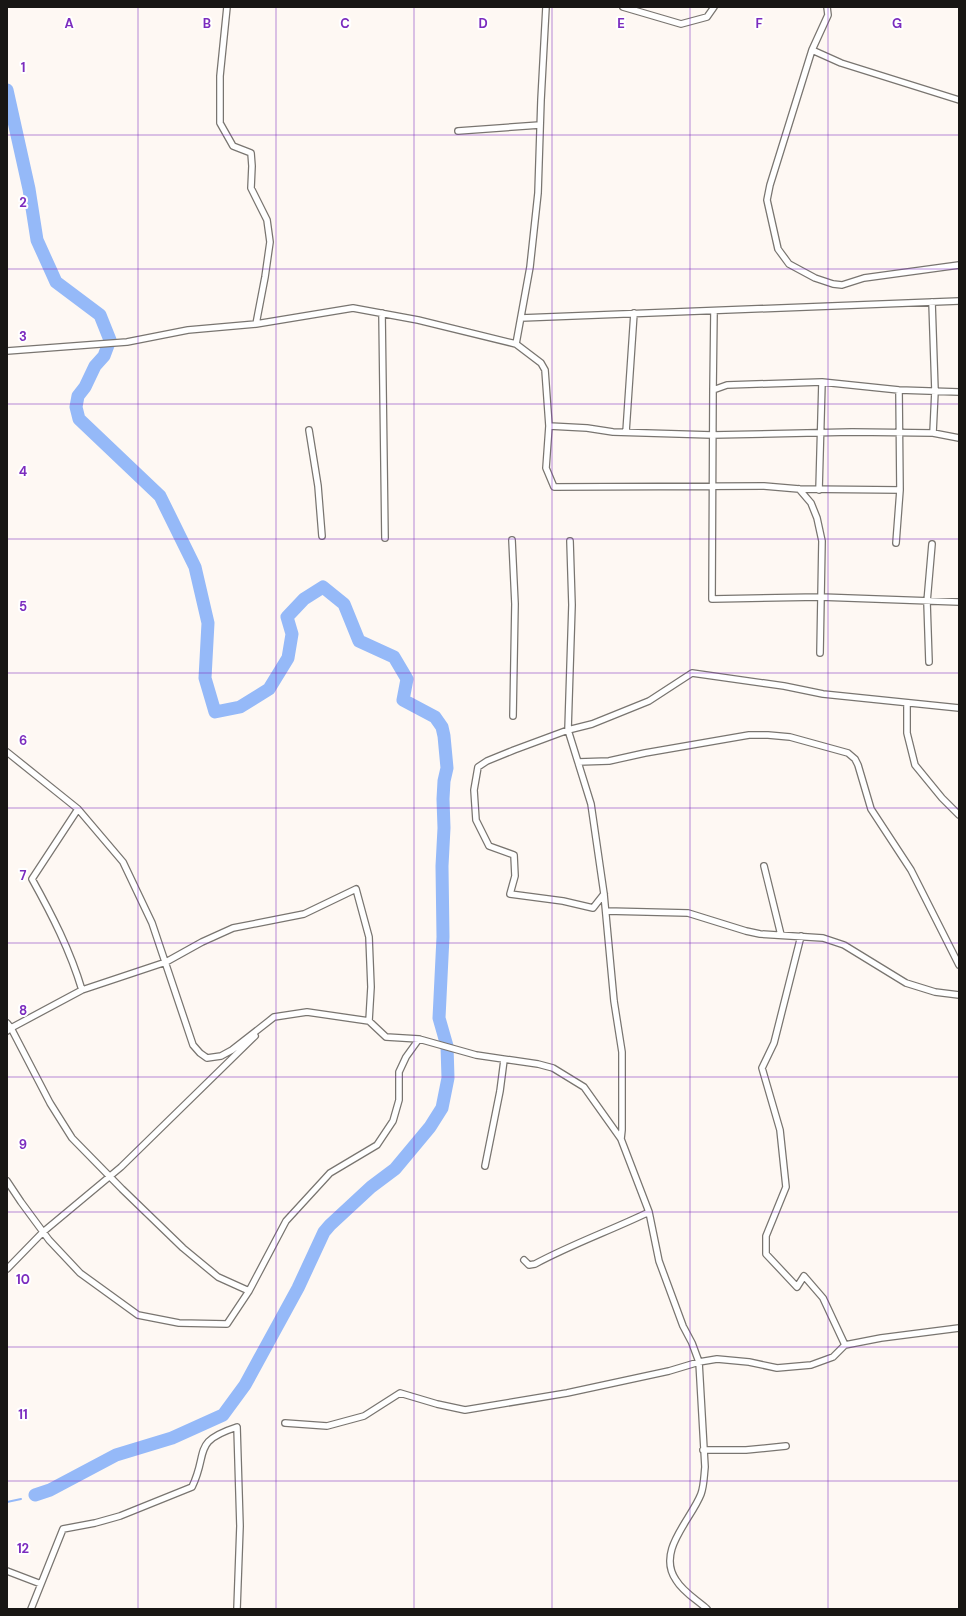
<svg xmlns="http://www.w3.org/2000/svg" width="966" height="1616" font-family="'DM Sans',sans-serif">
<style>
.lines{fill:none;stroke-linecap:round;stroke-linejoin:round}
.stream{stroke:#95b9f8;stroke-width:2}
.river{stroke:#95b9f8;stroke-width:13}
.minor-casing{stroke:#797570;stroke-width:8}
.minor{stroke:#fff;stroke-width:5.5}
.grid{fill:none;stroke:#7b2cbf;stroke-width:1;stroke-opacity:0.55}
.grid-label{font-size:13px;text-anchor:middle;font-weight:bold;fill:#7b2cbf;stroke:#fff;stroke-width:4;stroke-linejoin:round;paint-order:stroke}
</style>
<rect width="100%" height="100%" fill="#fef8f3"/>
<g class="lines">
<path class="stream" d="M7,1502L21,1499"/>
<path class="river" d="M7,90L29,189L37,240L56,282L100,315L110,340L104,356L95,366L85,387L78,396L76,407L79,419L160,496L195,567L208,623L205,678L215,712L240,707L269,689L288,658L292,634L287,617L304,599L323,587L344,604L359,641L394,657L407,679L403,700L435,717L442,727L444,736L447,768L444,781L443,799L444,828L442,866L443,937L439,1018L447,1046L448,1078L442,1108L430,1127L395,1169L371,1187L330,1225L324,1232L298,1288L245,1385L223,1415L172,1438L116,1455L50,1490L35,1495"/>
<defs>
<path id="minor" d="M227,7L220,76V123L233,146L251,153L252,166L251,188L267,220L270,242L265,277L256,324
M623,7L681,24L707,17L714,7
M827,7L828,15L812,50L770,185L767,200L778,249L789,264L815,278L833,284L842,285L864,278L959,265
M812,50L841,63L959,100
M458,131L540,125
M932,302L935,391L933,433
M382,313L385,538
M521,318L959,301
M516,344L541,363L545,370L549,426L546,468L554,487L764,486L799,489L900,490
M7,351L127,342L188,330L256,324L353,308L418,320L516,344L530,267L538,193L541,100L546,7
M713,390L714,311
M959,392L899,390L822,382L727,385L713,390L712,599L820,597L959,602
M549,426L587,428L613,432L712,435L852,432L933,433L959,438
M309,430L318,486L322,536
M626,432L634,313
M799,489L811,503L817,518L822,541L820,653
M819,490L822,382
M512,540L515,604L513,716
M570,541L572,605L568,730L591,804L604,894L614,1001L622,1052V1130L621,1139
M896,543L900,490L899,390
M929,662L927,602L932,544
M907,703V733L915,765L942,798L959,815
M7,752L78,809L123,862L152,923L193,1045L200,1053L207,1058L221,1056L232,1050L274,1017L307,1012L369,1021L386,1037L419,1039
M578,762L609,761L645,753L749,735H768L790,737L848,753L855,759L858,765L871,809L911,870L959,965
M78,809L32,879C52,915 70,950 82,990
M764,866L781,935
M604,894L593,908L563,901L510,894L515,876L514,855L489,846L476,820L474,790L478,767L487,761L514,750L568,730L592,724L649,701L692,673L784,686L823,694L959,708
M606,911L688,913L746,931L760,934L823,938L844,945L906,983L935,992L959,995
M801,936L774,1043L762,1068L780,1130L786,1187L766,1236V1254L797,1287L804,1276L823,1298L845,1345
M7,1023L11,1028L50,1103L72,1138L122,1189L183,1248L218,1277L249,1291
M7,1031L11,1028L82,990L166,962L202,942L233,928L304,914L356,889L369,937L371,987L369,1021
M485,1166L500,1091L504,1060
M7,1181L21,1202L49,1240L80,1273L138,1315L179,1323L227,1324L249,1291L286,1221L330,1173L377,1145L393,1121L399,1100V1072L406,1057L419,1039L476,1055L538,1064L553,1068L584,1087L621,1139L649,1212L659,1261L683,1326L692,1343L699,1362L717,1359L749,1362L777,1368L811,1365L833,1357L845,1345L881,1338L959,1328
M524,1260L529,1265L535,1264C572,1244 612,1230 649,1212
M7,1269L43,1232L121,1167L255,1036
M285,1423L327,1426L364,1416L400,1393L437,1404L465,1410L567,1393L669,1371L699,1362L705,1467C704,1476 704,1486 701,1494C691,1520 656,1551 676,1580C683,1592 697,1600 707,1609
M703,1450H746L786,1446
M7,1571L41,1584
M31,1609L63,1529L95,1523L120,1516L192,1487C209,1452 191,1442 237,1427L240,1526L237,1609"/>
</defs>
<use href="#minor" class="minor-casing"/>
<use href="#minor" class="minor"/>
</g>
<path class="grid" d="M138,7V1609M276,7V1609M414,7V1609M552,7V1609M690,7V1609M828,7V1609M7,135H959M7,269H959M7,404H959M7,539H959M7,673H959M7,808H959M7,943H959M7,1077H959M7,1212H959M7,1347H959M7,1481H959"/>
<g class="grid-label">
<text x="69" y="28">A</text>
<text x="207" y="28">B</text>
<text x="345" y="28">C</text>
<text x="483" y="28">D</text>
<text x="621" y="28">E</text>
<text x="759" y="28">F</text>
<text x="897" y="28">G</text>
<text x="23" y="72">1</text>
<text x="23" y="207">2</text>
<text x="23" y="341">3</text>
<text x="23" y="476">4</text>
<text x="23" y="611">5</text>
<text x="23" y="745">6</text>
<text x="23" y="880">7</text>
<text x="23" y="1015">8</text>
<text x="23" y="1149">9</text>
<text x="23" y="1284">10</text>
<text x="23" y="1419">11</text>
<text x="23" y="1553">12</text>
</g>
<rect width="966" height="1616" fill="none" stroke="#181614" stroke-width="16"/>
</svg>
